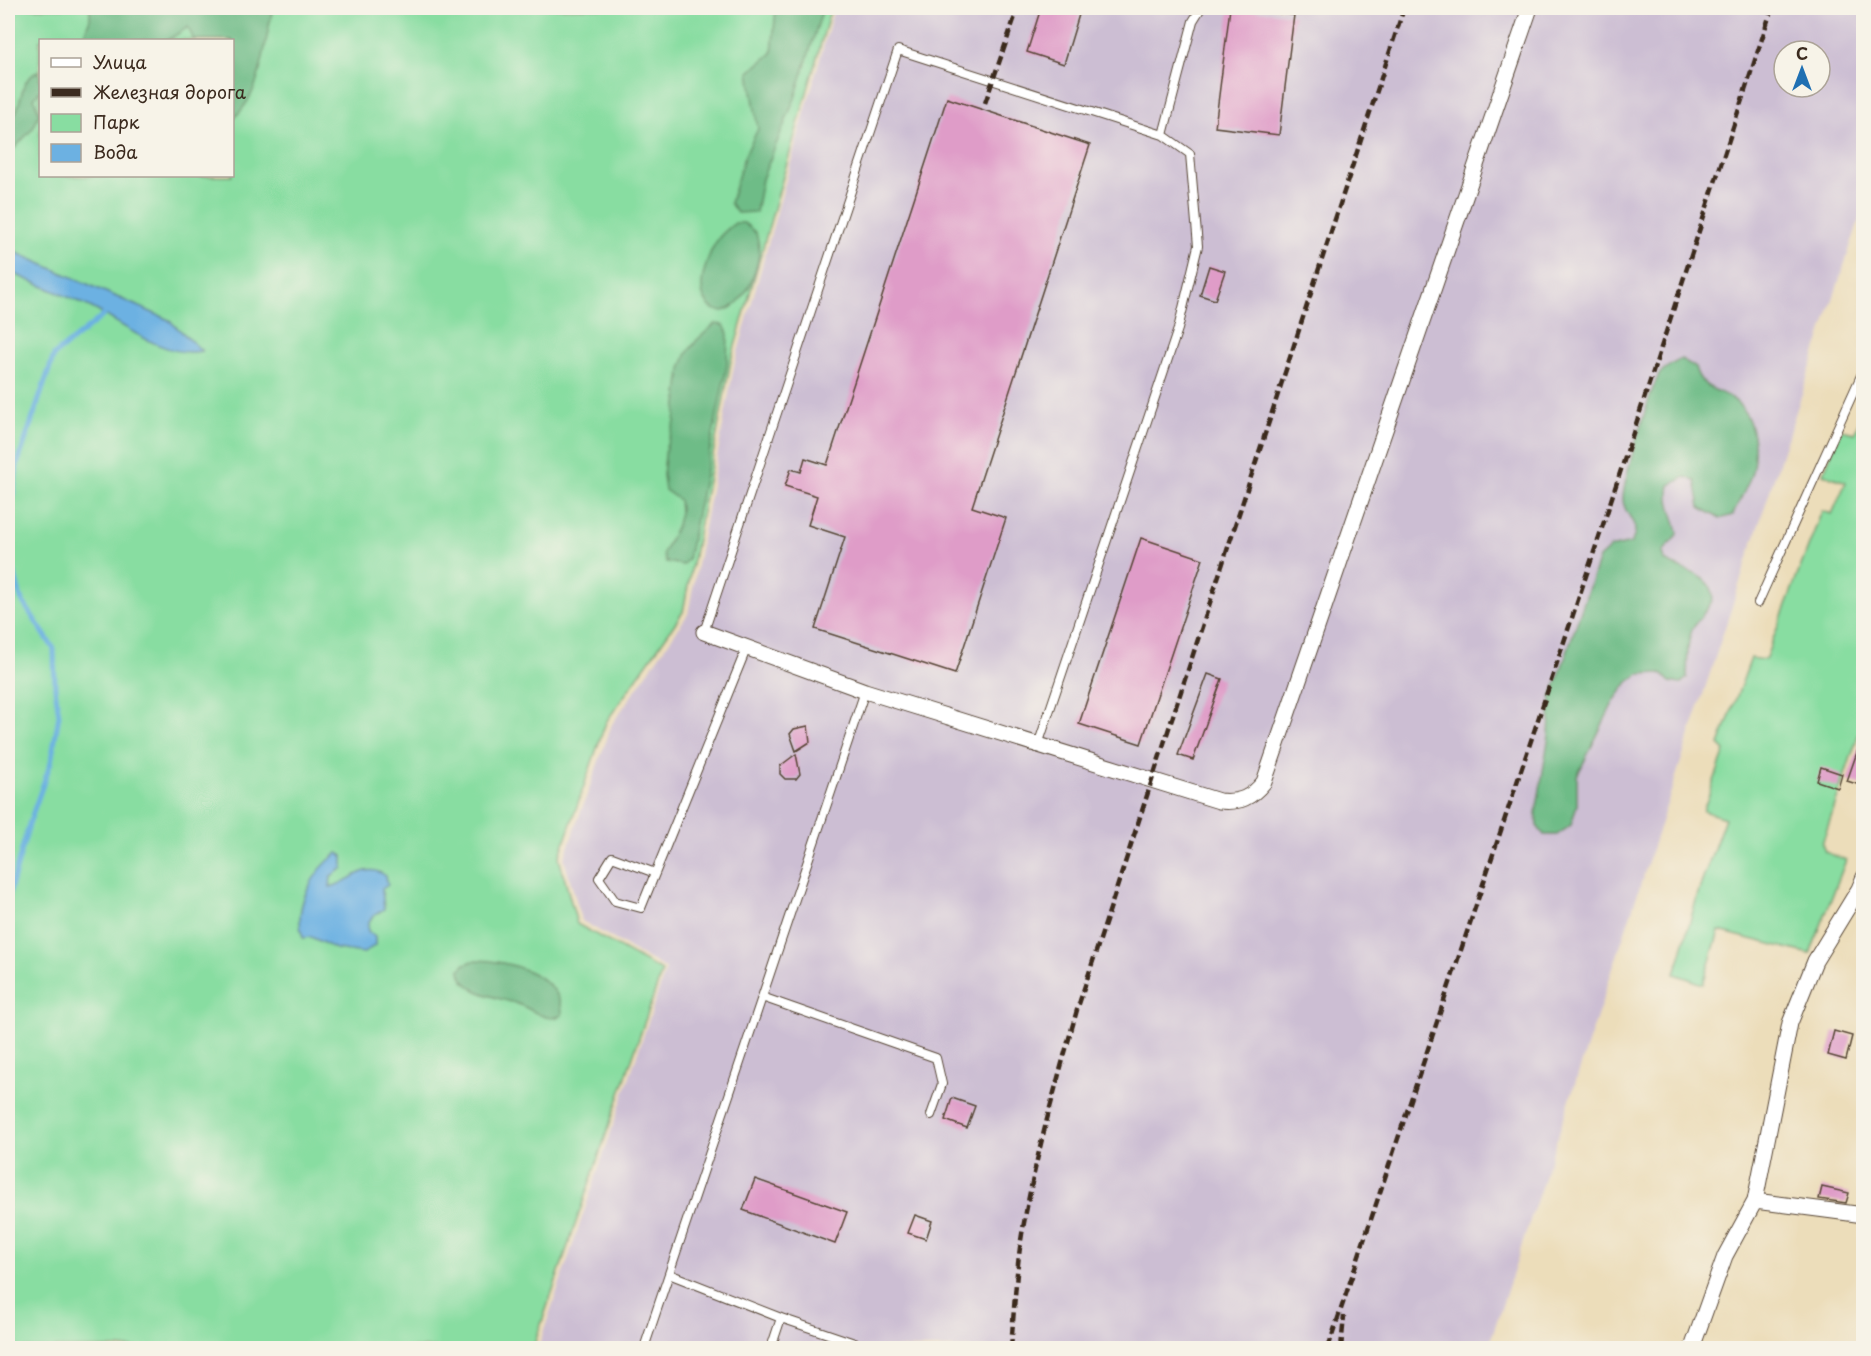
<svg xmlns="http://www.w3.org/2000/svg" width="1871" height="1356" font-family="'Playpen Sans',sans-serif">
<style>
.industrial{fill:#ccbed3;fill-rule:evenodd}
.green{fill:#88dda1;stroke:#628460;stroke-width:1.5;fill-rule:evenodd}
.forest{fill:#6ebc87;stroke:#547352;stroke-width:1.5}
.water{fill:#6cb1e2;stroke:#546e80;stroke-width:1.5}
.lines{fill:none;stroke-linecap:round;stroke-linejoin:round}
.stream{stroke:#6cb1e2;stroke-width:5}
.building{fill:#df9cc8}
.lane-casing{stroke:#564535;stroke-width:10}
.street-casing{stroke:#564535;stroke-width:17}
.lane{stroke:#fff;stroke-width:8}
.street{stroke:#fff;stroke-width:15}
.rail{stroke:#3b2a1e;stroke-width:4.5;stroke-dasharray:9 4.5;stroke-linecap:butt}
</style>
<rect width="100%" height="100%" fill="#f7f3e8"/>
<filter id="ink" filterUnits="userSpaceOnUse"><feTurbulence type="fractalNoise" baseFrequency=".0167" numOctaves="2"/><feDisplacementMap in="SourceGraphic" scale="12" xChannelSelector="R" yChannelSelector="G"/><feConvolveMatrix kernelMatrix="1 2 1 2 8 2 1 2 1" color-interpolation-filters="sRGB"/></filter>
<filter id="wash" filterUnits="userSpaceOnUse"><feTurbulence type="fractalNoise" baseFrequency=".008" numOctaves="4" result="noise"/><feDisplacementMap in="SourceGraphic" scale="24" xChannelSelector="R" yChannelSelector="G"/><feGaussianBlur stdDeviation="1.35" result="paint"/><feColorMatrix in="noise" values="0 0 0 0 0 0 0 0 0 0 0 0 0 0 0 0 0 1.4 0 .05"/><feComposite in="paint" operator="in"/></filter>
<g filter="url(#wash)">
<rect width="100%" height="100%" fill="#ecddba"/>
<path class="industrial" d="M834,8H1863V208L1488,1348H538L666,969L582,921L564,859L612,724L688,614L734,366ZM1784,51H1820V87H1784Z"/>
<path class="green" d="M8,8H831L731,360L683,612L606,722L559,858L577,924L662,971L533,1348H8ZM40,40H232V176H40Z
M1863,404V721L1822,844L1825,852L1846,860L1810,954L1719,931L1703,984L1675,974L1699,890L1725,818L1703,811L1725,751L1719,745L1751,658L1765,660L1822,511L1832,514L1846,482L1823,474L1841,430L1855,433Z"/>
<path class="forest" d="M90,8H273C263,45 264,92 233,119L232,40H194L188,27L168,40H82L90,19Z
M776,8H823L795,98L762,179L756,212L737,213L730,203L744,157L758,129L749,72L772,53Z
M40,71V91L34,98L39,113L33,128L14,149L8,148V123C26,108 15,79 40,71Z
M735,223H744L756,233C762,251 758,264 751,282C745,298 721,327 705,300C696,285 709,252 718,239C722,233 729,228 735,223Z
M715,324L724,325L728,334L727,365L688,559L683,565L666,562L663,554L677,525L680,512L679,500L665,490L663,475L666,447L675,422L681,369L687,353L697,340Z
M1681,359L1695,367C1700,386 1711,388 1728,396C1752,409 1757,442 1753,467C1751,482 1739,500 1733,515L1720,519L1700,507L1695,480L1685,477L1670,485C1666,505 1675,514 1678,534L1663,552L1665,561C1676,568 1693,571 1702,578C1728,599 1701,611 1693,628C1686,643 1688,662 1687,678L1680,684L1670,682L1661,673L1639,674L1628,682L1614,701L1577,776V805L1571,825L1557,835H1544L1537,826L1536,813L1549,735L1551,699L1599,558L1610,548L1631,543C1643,523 1624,517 1623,500C1622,484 1650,390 1659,375C1663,368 1675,363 1681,359Z
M476,960C507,960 563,975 562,1015C547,1024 532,1009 518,1004C501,998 460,993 460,969L465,964Z"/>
<path class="water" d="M8,249L169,320L202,351C162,359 122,322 88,306C62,294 34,283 8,271Z
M338,853L343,856V868L331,876L330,887C350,883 365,860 386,876L388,885L382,889L384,909C375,916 366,918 368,931L375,937V945L364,953L336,949L311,937L303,938C292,908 313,870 338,853Z"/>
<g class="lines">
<path class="stream" d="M8,529L17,465L54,355L104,315
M8,547L21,599L54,649L55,688L59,715L51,762L30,821L8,898"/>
</g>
<g id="blocks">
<path class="building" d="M1041,8H1081L1064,64L1027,52Z
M1230,8L1294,15L1279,135L1215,127Z
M947,98L1090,145L972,507L1006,518L955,674L815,629L845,537L808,525L817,496L785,486L791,469L801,472L805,458L827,465Z
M1209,266L1225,271L1215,300L1200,295Z
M1141,538L1203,559L1141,744L1079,724Z
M1208,674L1222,679L1193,760L1178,755Z
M808,726L810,742L796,751L790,734L794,729Z
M1861,741H1863V786L1847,781Z
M796,754L800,774L796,779H785L780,774V766Z
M1821,767L1842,774L1838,788L1817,781Z
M1834,1031L1852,1036L1846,1060L1828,1055Z
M952,1098L975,1106L967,1128L945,1120Z
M755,1179L847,1212L835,1244L743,1210Z
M1822,1187L1849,1193L1846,1203L1819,1199Z
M915,1215L932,1221L926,1239L908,1233Z"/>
</g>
</g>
<g filter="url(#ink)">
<use href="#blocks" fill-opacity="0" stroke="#564535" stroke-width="1.5"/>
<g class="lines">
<defs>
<path id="lane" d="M1163,135L1193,21L1201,8
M1758,603L1864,369
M704,632L898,50L1163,135L1190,154L1198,246L1178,329L1038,745
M655,873L612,857L599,878L615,901L641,908L747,647
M762,997L936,1058L942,1084L931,1115
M669,1274L781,1318L771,1348
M781,1318L869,1348
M644,1348L865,691"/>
<path id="street" d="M704,632L865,691L1219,801C1240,803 1251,798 1264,782L1530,8
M1755,1201L1864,1215
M1692,1348L1725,1256L1755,1201L1790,1023L1815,961L1859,889L1864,877"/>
</defs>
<use href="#lane" class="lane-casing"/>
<use href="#street" class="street-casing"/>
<use href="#lane" class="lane"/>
<use href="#street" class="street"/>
<path class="rail" d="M985,103L1018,8
M1011,1348C1014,1311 1016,1271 1022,1234C1035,1158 1056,1084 1077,1010L1404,8
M1328,1348L1600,534L1772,8
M1341,1348L1344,1316"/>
</g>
</g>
<rect width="1871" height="1356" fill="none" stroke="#f7f3e8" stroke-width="30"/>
<rect x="39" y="39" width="195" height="138" fill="#f7f3e8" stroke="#aca397" stroke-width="1.5"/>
<rect x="51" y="58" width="30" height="9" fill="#ffffff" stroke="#aca397" stroke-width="1.5"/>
<text x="93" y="69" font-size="18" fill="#3b2a1e">Улица</text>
<rect x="51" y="88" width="30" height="9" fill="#3b2a1e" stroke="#aca397" stroke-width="1.5"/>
<text x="93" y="99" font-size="18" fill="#3b2a1e">Железная дорога</text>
<rect x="51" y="114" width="30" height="18" fill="#88dda1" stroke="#aca397" stroke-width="1.5"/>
<text x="93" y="129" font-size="18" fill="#3b2a1e">Парк</text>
<rect x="51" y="144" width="30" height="18" fill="#6cb1e2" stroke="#aca397" stroke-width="1.5"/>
<text x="93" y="159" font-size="18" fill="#3b2a1e">Вода</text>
<g transform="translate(1802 69)"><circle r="28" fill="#f7f3e8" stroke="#aca397" stroke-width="1.5"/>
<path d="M0-4.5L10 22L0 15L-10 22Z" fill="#1f6fb2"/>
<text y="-9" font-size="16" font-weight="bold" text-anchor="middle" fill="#3b2a1e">С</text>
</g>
</svg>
